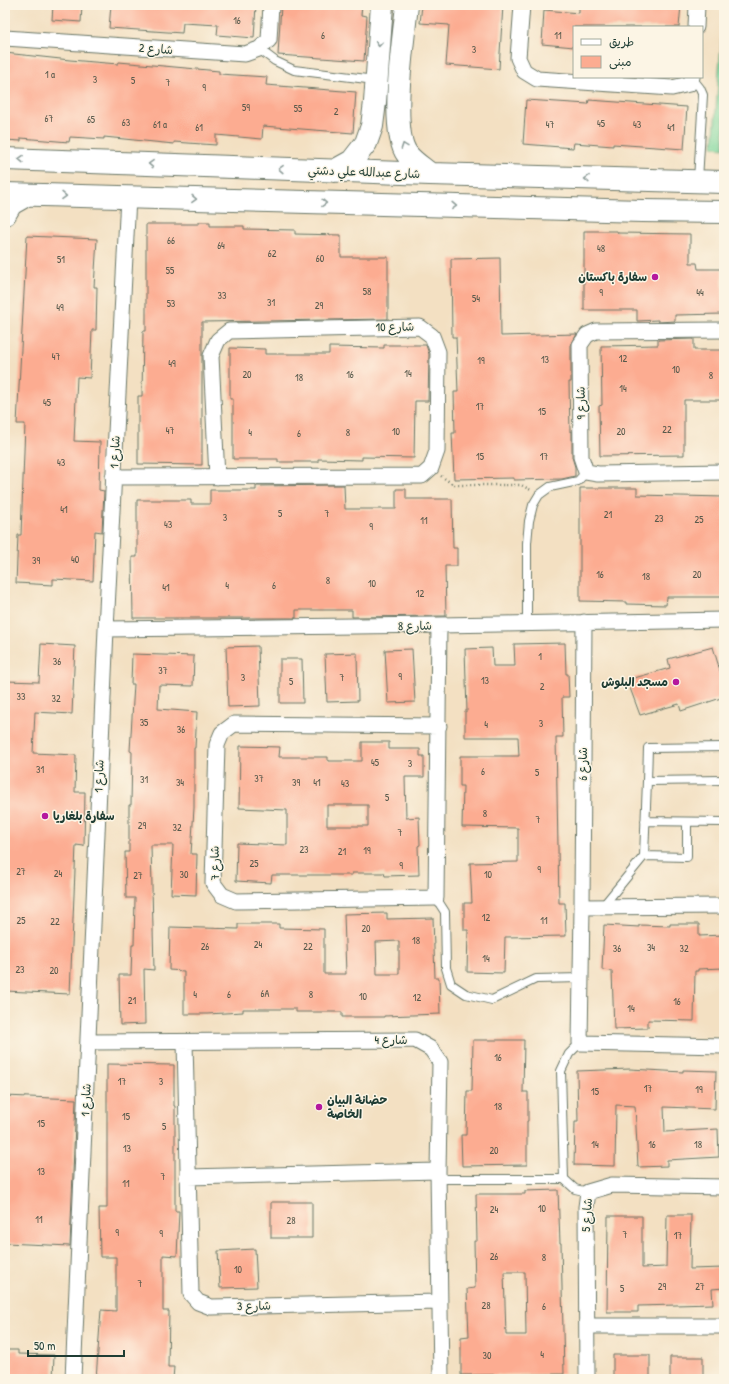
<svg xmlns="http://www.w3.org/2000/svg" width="729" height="1384" font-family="'Patrick Hand','Playpen Sans Arabic',sans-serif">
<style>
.green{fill:#7dd79d;stroke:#4e8a68}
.building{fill:#fcac91;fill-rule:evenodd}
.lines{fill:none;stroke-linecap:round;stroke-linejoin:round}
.lane-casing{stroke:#697666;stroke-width:10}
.street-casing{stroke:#697666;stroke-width:17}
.secondary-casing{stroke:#697666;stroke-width:24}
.path{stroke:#697666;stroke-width:2.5;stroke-dasharray:1 3;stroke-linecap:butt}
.lane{stroke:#fff;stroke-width:8}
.street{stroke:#fff;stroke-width:15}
.secondary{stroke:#fff;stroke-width:22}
.oneway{stroke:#8f9e9a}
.poi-dot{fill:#b5179e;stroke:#fcf5e5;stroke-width:1.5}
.labels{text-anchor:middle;stroke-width:3;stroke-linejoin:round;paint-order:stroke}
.number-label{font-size:10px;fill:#56594b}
.street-label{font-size:12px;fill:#1f3d34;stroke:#fcf5e5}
.poi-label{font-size:12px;font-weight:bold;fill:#1f3d34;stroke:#fcf5e5;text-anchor:end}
</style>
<rect width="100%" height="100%" fill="#fcf5e5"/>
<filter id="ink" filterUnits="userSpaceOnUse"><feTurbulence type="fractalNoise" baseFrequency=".025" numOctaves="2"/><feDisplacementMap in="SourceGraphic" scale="8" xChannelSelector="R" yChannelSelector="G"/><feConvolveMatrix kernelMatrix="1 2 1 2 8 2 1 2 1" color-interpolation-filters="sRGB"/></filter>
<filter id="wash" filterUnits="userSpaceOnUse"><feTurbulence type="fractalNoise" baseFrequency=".012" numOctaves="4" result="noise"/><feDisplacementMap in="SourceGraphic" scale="16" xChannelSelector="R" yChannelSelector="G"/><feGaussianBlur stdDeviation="0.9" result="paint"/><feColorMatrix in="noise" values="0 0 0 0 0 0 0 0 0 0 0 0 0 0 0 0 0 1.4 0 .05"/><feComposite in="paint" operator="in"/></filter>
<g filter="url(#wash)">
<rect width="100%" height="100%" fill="#f3e0c2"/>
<path class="green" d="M724,5V148L713,147Z"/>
<g id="blocks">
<path class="building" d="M53,5H82L81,22L52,20Z
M111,5H256L254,38L217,35L218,25L183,23L182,33L109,28Z
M281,5H362L361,15L367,16L364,61L278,55Z
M422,5H503L499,69L446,65L449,25L420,23Z
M579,5H681L679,27H574V47L542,44L544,10L579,13Z
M5,53L70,60L118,64L119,62L219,71V74L267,77L266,85L356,92L353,133L263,126L262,139L216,135V145L174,142V144L104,137V139L70,137L69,142L21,138V141L5,140Z
M526,100L588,104L589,100L687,107L684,149L613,144V146L574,143L573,148L523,144Z
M199,222H210V226H244V229L295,230V234L341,235V257H388V319L202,322V465L138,464V396H142L143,331H146V224H199Z
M584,231H617L618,233L690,234V263H697L698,269H722L723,314L675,315V321L658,322V320L637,321V310H584Z
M27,236L97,239L94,287H97L96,330H92L90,378L77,377L74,441L100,442L99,490L104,491L102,532L95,531L93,581L53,579V585L16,583L18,535H21L25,424H17Z
M500,258L501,336L577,334L571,345V382H569L570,432L572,431V457L575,467V476L562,479L514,480V478L454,479L452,433H455L454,392H458L456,337H452L451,259Z
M694,339V350H724V400H684V455L600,456L599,406L602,405L601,346L658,345V340Z
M384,345H426L429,354L428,401H415L414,458L362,457V460L318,459V462H278V459H233V399H230V348L265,349V354H329V347L384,348Z
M344,485L345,509H396V489H406V499H452L453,548H457V566H445L446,616L352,617V610H296V618H133L132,557H137V500H191V504H210V490H256V486Z
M580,488H637V495L724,497V597H667L666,605L626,604V602L580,601Z
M565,643L566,674H568L569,697H562L563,737H556L559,903H565L566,936L505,937L504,973L467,972L468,930H464V903H472L470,863L518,862V828L462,827L463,786H460V756H519L518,737H465V711H467L465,649L492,648L493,666H515L514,644Z
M41,644L75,646L72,714L35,712L33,753L76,755L75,792H85L84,846L76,845L70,994L5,991V681L39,682Z
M258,646L260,706L228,707L226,647Z
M713,647L724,684V697L681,711L679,704L640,715L627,680L670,668L668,659Z
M412,649L415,702L388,703L385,650Z
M357,653L358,701L327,702L325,654Z
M132,654L194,656L193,686L159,685L158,709L197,712L195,748H194V808L191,854H197L196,895L171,894L173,845H151L154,970L144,969L145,1024L120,1025L119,975H131L132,945H134L135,898H126L125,852H129V805H131L132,752L130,751L134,684H131Z
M280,659H302L303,703H280Z
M362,742H389V749H420V756H424V777H405L406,818L419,817L420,845L418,846L419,875L385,876L384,873H352V875H272L271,883L236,881L237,843L287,845V810L239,808L240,746L280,747L279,757H328V761H362ZM327,805H368V826H327Z
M387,913V919L433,918L435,978H439L440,1014L384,1016V1017H342V1012H296V1009H243V1012L207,1014H184V971L169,970L170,927L238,929V924H279V928L324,929V974H346L344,914ZM399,941V974H377L376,942Z
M670,924H699V936L724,935V968L698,969V971H695L694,1021L648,1020V1028L614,1029L612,971L602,970L604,925L639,927V925L670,926Z
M473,1040H524L523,1092H528V1121H527V1165L462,1166L461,1135H466L467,1091H472Z
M107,1064L174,1065V1106H175V1211H179L177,1256L163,1255V1311H169L168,1367H174L173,1379H96L101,1310L116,1311V1257H100L99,1208H107Z
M630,1069L683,1072V1070L716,1071L715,1109L664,1107L665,1132L718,1129L719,1157L667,1160V1166L638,1167L635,1106L616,1105L615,1166L574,1165L575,1122H578L577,1071Z
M5,1096L76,1099L70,1246L5,1243Z
M558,1190L560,1243H561L564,1374L461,1375V1337L469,1336L467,1289L475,1288L474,1241H477L476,1194H525V1191ZM504,1272H525L526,1335H506Z
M271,1202H312V1238H271Z
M667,1215H691L690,1269L724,1268V1288L712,1289L713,1304L638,1306V1312H607L608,1216H642V1268L666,1267Z
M255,1249L257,1287L220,1288L218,1251Z
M5,1350H18V1354L54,1355L53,1379H5Z
M613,1355H650V1379H613Z
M670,1357H703V1379H670Z"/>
</g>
</g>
<g filter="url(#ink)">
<use href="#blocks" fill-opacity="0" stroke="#697666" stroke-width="1"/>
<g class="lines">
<defs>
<path id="lane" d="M259,49L275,61L294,70L375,80
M692,78L700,88L703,95L698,180
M527,624V543L529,521L533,505L539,495L550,487L578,481L586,472
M647,781L648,748L724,747
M645,821L724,822
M644,856L687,857V822
M436,898L445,912L446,968L451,984L466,994L492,1000L536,979L581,978
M603,906L644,856L647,781L724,780
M580,1043L569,1054L561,1071L564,1179L575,1189L588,1192
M438,1179H564"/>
<path id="street" d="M522,5L518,58L524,71L537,79L672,88L689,84L692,77
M696,27L697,5
M5,38L245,54L259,49L269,40L271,5
M724,330L596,331L587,335L580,345L581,457L586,472L598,474L724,472
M113,477L422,476L431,468L437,451L438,352L432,336L420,327L229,331L218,340L211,356L217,477
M584,622L582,907L580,1043L724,1046
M106,629L439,625L724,620
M439,726L234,724L222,733L217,745L213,883L222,895L236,901L436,898L439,625
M582,907L724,906
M88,1042L415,1040L431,1049L440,1062L438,1171L441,1379
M185,1042L191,1294L198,1302L211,1307L439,1302
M187,1177L438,1171
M587,1326H724
M73,1379L106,629L128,197
M587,1379L586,1207L588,1192L612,1185L724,1187"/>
<path id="secondary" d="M407,5C404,36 389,130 407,154C413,162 423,168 430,174
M5,159L430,174L724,182
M334,171L352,161L366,143L372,126L375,102L382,5
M5,194L642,211L724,212
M5,214L11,204L25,196"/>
</defs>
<use href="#lane" class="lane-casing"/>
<use href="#street" class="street-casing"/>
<use href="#secondary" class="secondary-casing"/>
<path class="path" d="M441,476L454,485H521L531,490"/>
<use href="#lane" class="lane"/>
<use href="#street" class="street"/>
<use href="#secondary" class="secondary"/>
</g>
<defs><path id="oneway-chevron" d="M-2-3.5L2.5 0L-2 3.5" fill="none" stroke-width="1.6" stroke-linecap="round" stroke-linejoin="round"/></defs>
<g class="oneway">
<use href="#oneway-chevron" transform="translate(379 44) rotate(94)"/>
<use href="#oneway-chevron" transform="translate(404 146) rotate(-110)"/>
<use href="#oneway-chevron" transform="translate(21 159) rotate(-178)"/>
<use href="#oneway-chevron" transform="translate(151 164) rotate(-178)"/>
<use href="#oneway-chevron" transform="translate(281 169) rotate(-178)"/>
<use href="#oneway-chevron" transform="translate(587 179) rotate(-178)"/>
<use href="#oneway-chevron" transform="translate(64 196) rotate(1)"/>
<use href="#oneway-chevron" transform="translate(194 199) rotate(2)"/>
<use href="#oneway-chevron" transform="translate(324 203) rotate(2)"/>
<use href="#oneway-chevron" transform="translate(454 206) rotate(2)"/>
</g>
</g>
<g class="poi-dot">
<circle cx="655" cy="277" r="4"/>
<circle cx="676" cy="682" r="4"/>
<circle cx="45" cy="816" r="4"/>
<circle cx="319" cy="1107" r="4"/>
</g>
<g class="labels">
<g class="number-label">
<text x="237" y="24">16</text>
<text x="323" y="39">6</text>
<text x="558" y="39">11</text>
<text x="474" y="53">3</text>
<text x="50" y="78">1 a</text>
<text x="95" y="83">3</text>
<text x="133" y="84">5</text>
<text x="168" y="86">7</text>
<text x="204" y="91">9</text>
<text x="246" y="111">59</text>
<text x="298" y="112">55</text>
<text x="336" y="115">2</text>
<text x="49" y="122">67</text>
<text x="91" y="123">65</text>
<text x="126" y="126">63</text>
<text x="601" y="127">45</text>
<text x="160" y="128">61 a</text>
<text x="550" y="128">47</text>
<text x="637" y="128">43</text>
<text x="199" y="131">61</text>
<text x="671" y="131">41</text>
<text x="171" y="244">66</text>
<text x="221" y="249">64</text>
<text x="601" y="252">48</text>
<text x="272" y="257">62</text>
<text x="320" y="262">60</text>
<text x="61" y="263">51</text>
<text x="170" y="274">55</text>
<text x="367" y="295">58</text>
<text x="601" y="296">9</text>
<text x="700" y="296">44</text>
<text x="222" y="299">33</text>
<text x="476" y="302">54</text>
<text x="271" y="306">31</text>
<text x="171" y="307">53</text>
<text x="319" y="309">29</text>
<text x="60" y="311">49</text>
<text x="56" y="360">47</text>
<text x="623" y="362">12</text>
<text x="545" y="363">13</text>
<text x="481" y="364">19</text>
<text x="172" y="367">49</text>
<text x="676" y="373">10</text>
<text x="408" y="377">14</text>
<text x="247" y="378">20</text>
<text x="350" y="378">16</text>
<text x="711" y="379">8</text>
<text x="299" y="381">18</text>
<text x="623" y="392">14</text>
<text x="47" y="406">45</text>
<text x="480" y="410">17</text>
<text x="542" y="415">15</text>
<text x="667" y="433">22</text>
<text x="170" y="434">47</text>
<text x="396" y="435">10</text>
<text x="621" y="435">20</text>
<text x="250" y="436">4</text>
<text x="348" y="436">8</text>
<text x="299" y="437">6</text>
<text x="480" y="460">15</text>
<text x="544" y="460">17</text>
<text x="61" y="466">43</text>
<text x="64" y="513">41</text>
<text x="280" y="517">5</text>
<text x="327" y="517">7</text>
<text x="608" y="518">21</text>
<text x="225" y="521">3</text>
<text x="659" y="522">23</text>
<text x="699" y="523">25</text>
<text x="424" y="524">11</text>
<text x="168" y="528">43</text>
<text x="371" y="530">9</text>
<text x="75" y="563">40</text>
<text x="36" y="564">39</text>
<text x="600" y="578">16</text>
<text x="697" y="578">20</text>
<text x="646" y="580">18</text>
<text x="328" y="584">8</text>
<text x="372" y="587">10</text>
<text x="227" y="589">4</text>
<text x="274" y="589">6</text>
<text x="166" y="591">41</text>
<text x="420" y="597">12</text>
<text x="540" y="660">1</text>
<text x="57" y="665">36</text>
<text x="163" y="674">37</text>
<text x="400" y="680">9</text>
<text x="243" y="681">3</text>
<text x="342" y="681">7</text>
<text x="485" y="684">13</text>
<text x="291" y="685">5</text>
<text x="542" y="690">2</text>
<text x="21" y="700">33</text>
<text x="56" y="702">32</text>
<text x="144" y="726">35</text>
<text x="541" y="727">3</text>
<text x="486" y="728">4</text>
<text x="181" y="733">36</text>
<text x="375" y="766">45</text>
<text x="410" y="767">3</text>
<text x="40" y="773">31</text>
<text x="483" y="775">6</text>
<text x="537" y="776">5</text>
<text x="259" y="782">37</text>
<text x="144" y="783">31</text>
<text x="180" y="786">34</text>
<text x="296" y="786">39</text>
<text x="317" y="786">41</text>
<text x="345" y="787">43</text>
<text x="387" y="801">5</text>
<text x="485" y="817">8</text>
<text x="538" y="823">7</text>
<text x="142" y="829">29</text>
<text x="177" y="831">32</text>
<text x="400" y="836">7</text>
<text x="304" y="853">23</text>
<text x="367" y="854">19</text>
<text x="342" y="855">21</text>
<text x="254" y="867">25</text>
<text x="401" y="869">9</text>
<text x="539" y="873">9</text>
<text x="21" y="875">27</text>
<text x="58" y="877">24</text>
<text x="184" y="878">30</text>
<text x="488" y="878">10</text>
<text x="138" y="879">27</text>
<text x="486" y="921">12</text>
<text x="21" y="924">25</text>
<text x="544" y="924">11</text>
<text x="55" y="925">22</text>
<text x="366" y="932">20</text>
<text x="416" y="944">18</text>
<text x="258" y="948">24</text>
<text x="205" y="950">26</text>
<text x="308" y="950">22</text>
<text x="651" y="951">34</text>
<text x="617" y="952">36</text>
<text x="684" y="952">32</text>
<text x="486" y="962">14</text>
<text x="20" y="973">23</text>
<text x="54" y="974">20</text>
<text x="265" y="997">6A</text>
<text x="195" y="998">4</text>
<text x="229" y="998">6</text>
<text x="311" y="998">8</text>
<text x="363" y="1000">10</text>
<text x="417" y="1001">12</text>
<text x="132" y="1004">21</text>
<text x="677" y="1005">16</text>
<text x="631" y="1012">14</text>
<text x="498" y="1061">16</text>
<text x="122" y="1085">17</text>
<text x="161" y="1085">3</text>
<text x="648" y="1092">17</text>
<text x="699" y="1093">19</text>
<text x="595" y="1095">15</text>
<text x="498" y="1110">18</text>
<text x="126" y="1120">15</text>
<text x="41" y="1127">15</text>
<text x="164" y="1130">5</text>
<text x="595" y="1148">14</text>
<text x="652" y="1148">16</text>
<text x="698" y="1148">18</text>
<text x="127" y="1152">13</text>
<text x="494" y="1154">20</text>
<text x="41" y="1175">13</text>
<text x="163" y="1180">7</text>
<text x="126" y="1187">11</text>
<text x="542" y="1212">10</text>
<text x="494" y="1213">24</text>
<text x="39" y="1223">11</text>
<text x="291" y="1224">28</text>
<text x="117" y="1236">9</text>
<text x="161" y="1237">9</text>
<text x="625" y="1238">7</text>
<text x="678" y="1239">17</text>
<text x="494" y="1260">26</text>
<text x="544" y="1261">8</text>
<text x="238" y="1273">10</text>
<text x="140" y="1287">7</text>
<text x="662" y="1290">29</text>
<text x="700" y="1290">27</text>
<text x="622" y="1292">5</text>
<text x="486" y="1309">28</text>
<text x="544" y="1310">6</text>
<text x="542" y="1358">4</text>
<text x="487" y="1359">30</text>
</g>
<g class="street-label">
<text transform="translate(156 49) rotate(4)" y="4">شارع 2</text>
<text transform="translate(364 172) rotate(2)" y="4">شارع عبدالله علي دشتي</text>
<text transform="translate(395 327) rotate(-1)" y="4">شارع 10</text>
<text transform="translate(581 403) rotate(-91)" y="4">شارع 9</text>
<text transform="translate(115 452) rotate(-87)" y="4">شارع 1</text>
<text transform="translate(415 626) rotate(-1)" y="4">شارع 8</text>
<text transform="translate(583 764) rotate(-90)" y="4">شارع 6</text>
<text transform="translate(99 776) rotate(-88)" y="4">شارع 1</text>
<text transform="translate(215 863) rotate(-91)" y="4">شارع 7</text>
<text x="391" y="1044">شارع 4</text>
<text transform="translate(86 1100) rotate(-87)" y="4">شارع 1</text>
<text transform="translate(587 1215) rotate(-87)" y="4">شارع 5</text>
<text transform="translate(254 1306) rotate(-1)" y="4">شارع 3</text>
</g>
<g class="poi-label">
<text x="647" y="281">سفارة باكستان</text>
<text x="668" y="686">مسجد البلوش</text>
<text x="53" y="820" text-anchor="start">سفارة بلغاريا</text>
<text x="327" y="1104" text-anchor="start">حضانة البيان<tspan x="327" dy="14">الخاصة</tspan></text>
</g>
</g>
<rect width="729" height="1384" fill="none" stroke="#fcf5e5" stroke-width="20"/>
<rect x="573" y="26" width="130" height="52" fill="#fcf5e5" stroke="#a4ab9e"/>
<rect x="581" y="39" width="20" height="6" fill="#ffffff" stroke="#a4ab9e"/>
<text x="609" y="46" font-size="12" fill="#1f3d34">طريق</text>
<rect x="581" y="56" width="20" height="12" fill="#fcac91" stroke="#a4ab9e"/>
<text x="609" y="66" font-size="12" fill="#1f3d34">مبنى</text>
<path d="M28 1350v6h96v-6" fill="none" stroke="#1f3d34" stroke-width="2"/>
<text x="34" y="1350" font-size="12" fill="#1f3d34" stroke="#fcf5e5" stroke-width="3" paint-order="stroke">50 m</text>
</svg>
